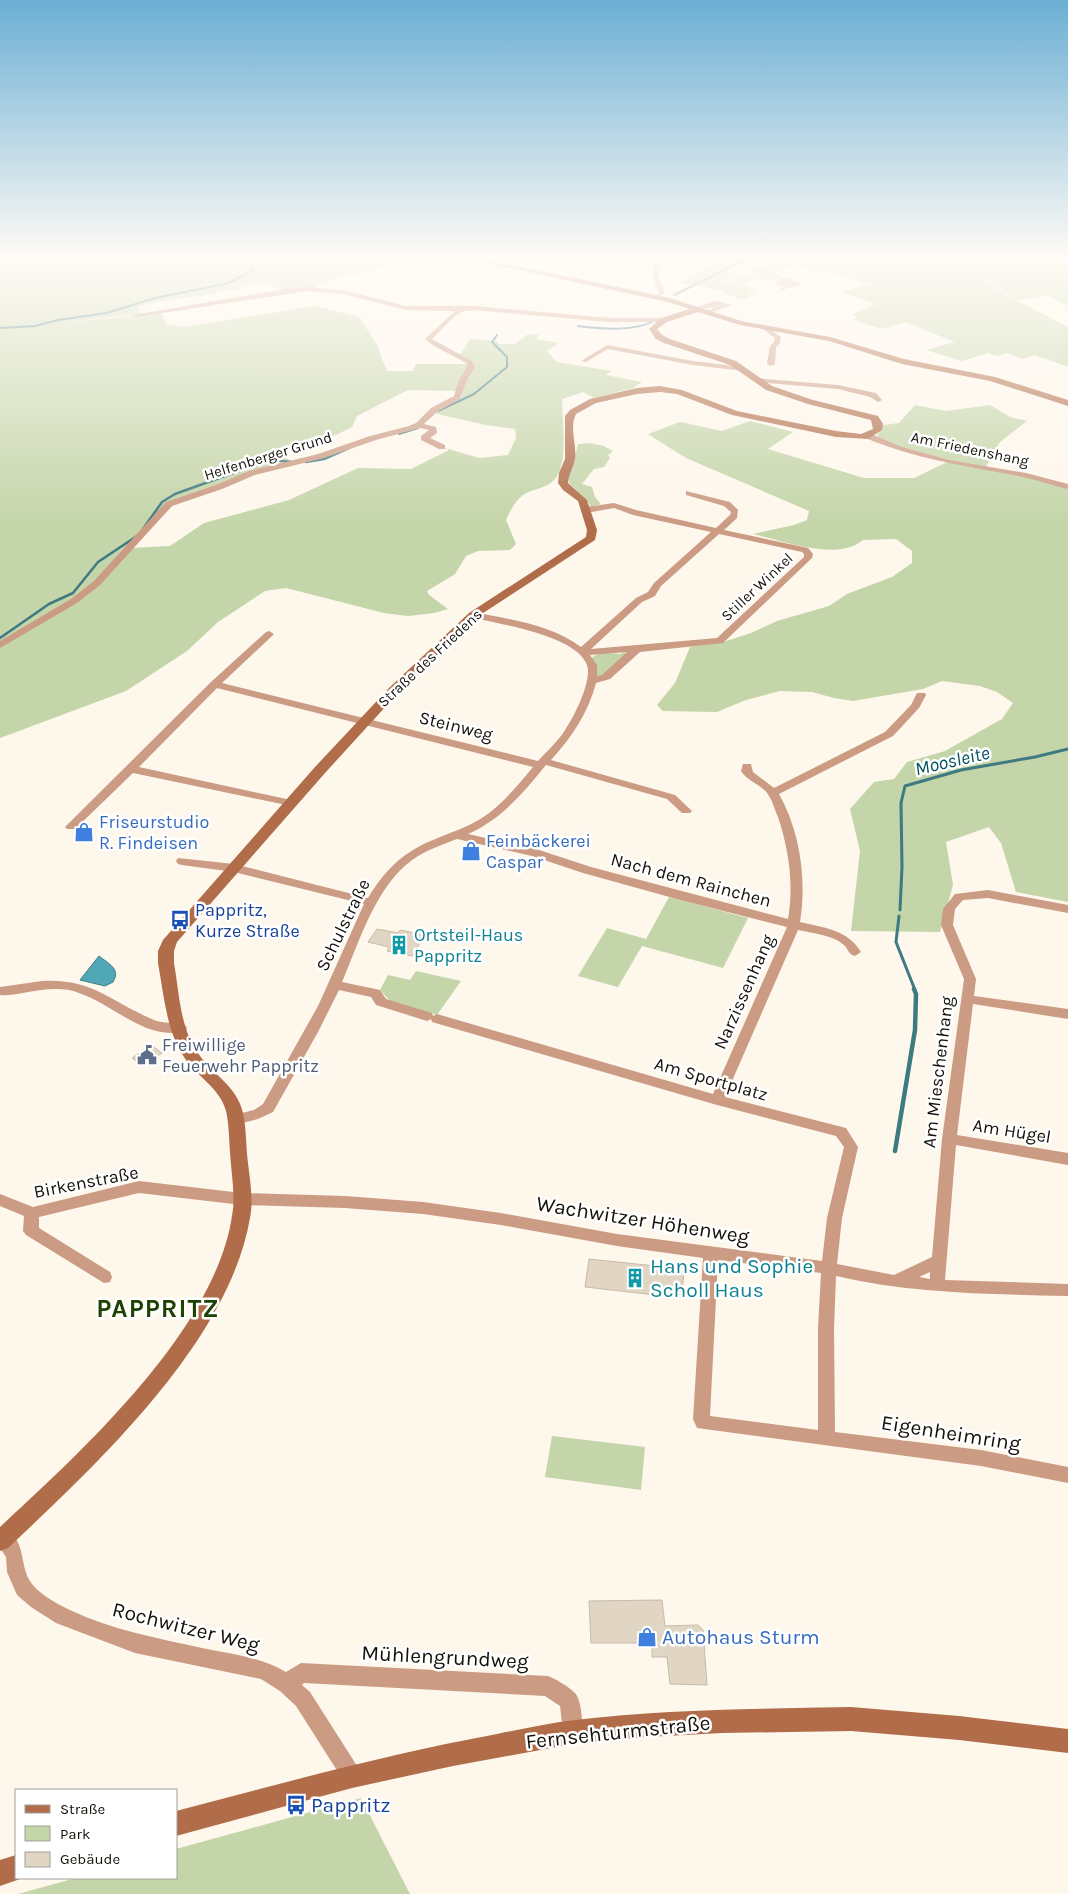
<svg xmlns="http://www.w3.org/2000/svg" width="1068" height="1894" font-family="Karla,sans-serif">
<style>
.green{fill:#c4d5a9;fill-rule:evenodd}
.water{fill:#50a7b6;stroke:#3e7a82}
.lines{fill:none;stroke-linecap:round;stroke-linejoin:round}
.stream-far3{stroke:#3e7a82;stroke-width:2}
.stream-far2{stroke:#3e7a82;stroke-width:2.5}
.stream-far1{stroke:#3e7a82;stroke-width:3}
.stream{stroke:#3e7a82;stroke-width:4.5}
.building{fill:#e1d5c4;stroke:#c7bbaa}
.street{fill:#cb9b84;fill-rule:evenodd}
.secondary{fill:#b16d4a;fill-rule:evenodd}
.labels{text-anchor:middle;stroke-width:5;stroke-linejoin:round;paint-order:stroke}
.far-street-label{font-size:15px;fill:#14100a;stroke:#fff}
.street-label{font-size:18px;fill:#14100a;stroke:#fff}
.shop-label{font-size:18px;fill:#366cbe;stroke:#fff;text-anchor:start}
.transit-label{font-size:18px;fill:#164399;stroke:#fff;text-anchor:start}
.culture-label{font-size:18px;fill:#0d838f;stroke:#fff;text-anchor:start}
.service-label{font-size:18px;fill:#4e5e75;stroke:#fff;text-anchor:start}
.water-label{font-size:19px;font-style:italic;fill:#01525e;stroke:#fff}
.near-street-label{font-size:21px;fill:#14100a;stroke:#fff}
.near-culture-label{font-size:21px;fill:#0d838f;stroke:#fff;text-anchor:start}
.near-shop-label{font-size:21px;fill:#366cbe;stroke:#fff;text-anchor:start}
.near-transit-label{font-size:21px;fill:#164399;stroke:#fff;text-anchor:start}
.near-district-label{font-size:26px;font-weight:bold;letter-spacing:1px;fill:#1e4200;stroke:#fff}
</style>
<rect width="100%" height="100%" fill="#fef7ec"/>
<path class="green" d="M0,259H207L206,261L218,263L231,259H384L394,262L360,275L347,273L316,286V288L281,290L270,284L253,283L233,291L228,289L208,295L159,301L138,307L140,314L58,323L162,313L166,324L184,327L315,306L359,317L378,346L382,360L388,371H412L416,364H467L456,357L461,354L470,339L497,341L499,344H515L528,334L539,335L536,339L559,343L547,351L557,362L611,371L606,375L642,382L633,388L594,398L583,392L562,399C562,420 569,462 555,479C547,489 533,488 523,495C515,501 510,511 506,520L516,544L510,550L478,551L466,556L455,574L427,591L429,595L448,609L434,613L408,616L384,613L286,588L265,591L218,622L187,651L126,691L0,738ZM408,390L463,391L461,398L433,413L486,425L515,429L516,438L508,455L479,458L442,447L449,450L411,469L358,468L289,500L204,523L170,546L130,548L178,500L292,462L277,452L336,435L352,427L357,416Z
M718,259H949L1008,296L1068,327V367L1035,355L1022,359L1008,353L997,356L988,353L962,361L926,350L955,342L905,322L881,329L854,320L857,316L852,314L876,304L842,292L870,284L834,273L829,274L796,265L773,274L782,277L767,282L753,278L740,285L755,290L748,293L756,295L743,300L723,293V291C707,286 693,286 677,282L723,261ZM750,260L767,264L751,270L757,272L748,276L727,271Z
M951,259H1068V306L1047,295L1017,300Z
M915,405L946,411L990,405L1010,417L1027,421L999,443L986,467C950,462 912,453 879,438L877,435L883,425L899,423Z
M750,421L793,432L768,449L864,478H914L947,462L974,468L1006,471L1068,488V902L1016,892L1001,843L989,827L946,842L953,885L940,932L851,931L860,851L850,809L874,782L894,779L907,762L945,751L1002,719L1013,703L997,692L980,686L942,681L923,689L853,701L834,698L812,692L780,691L746,700L717,712L663,711L657,705L675,683L690,647L723,642L751,633L777,621L829,606L847,594L892,577L912,563V551L896,539L863,540C838,562 782,541 753,534L794,525L807,520L809,511L686,458L648,434L680,422L722,431Z
M590,443L604,446L613,451L608,455L610,458L604,467L594,469L582,484L592,487L595,497L601,504L591,507L587,500L569,483C568,470 575,458 578,444Z
M622,652L629,653L605,675L597,676L592,658C599,651 611,654 621,654Z
M669,897L748,918L723,968L642,946L618,987L578,976L607,928L646,939Z
M416,971L461,981L437,1015L390,1001L380,990L388,975L410,980Z
M552,1436L645,1447L641,1490L545,1477Z
M361,1798L410,1894H18L76,1878H176V1849Z"/>
<path class="water" d="M99,956C109,964 121,969 113,982L105,986L80,980Z"/>
<g class="lines">
<path class="stream-far3" d="M674,295L747,259
M578,326C602,329 635,332 656,320
M0,328L35,326L58,320L107,313L155,298L229,283L253,270V267L244,259
M438,411L474,394L507,367V357L492,342L497,335
M399,434L418,428"/>
<path class="stream-far2" d="M306,462L324,459L349,448
M143,529L162,502L175,494L264,462L272,460L292,462
M0,638L49,604L73,593L98,562L137,536"/>
<path class="stream-far1" d="M900,910L902,867L901,803L905,786L961,770L1035,757L1068,749
M899,916L896,942L915,990"/>
<path class="stream" d="M895,1151L915,1030L916,994L914,989"/>
</g>
<path class="building" d="M727,273L746,278L730,285L712,281Z
M377,929L398,933L400,930L425,935L412,956L387,951L389,947L368,942Z
M151,1045L162,1053L143,1066L132,1058Z
M589,1259L684,1269L682,1298L585,1287Z
M662,1600L665,1626L698,1625L703,1630L707,1685L670,1684L667,1657H652V1643H591L589,1601Z"/>
<g class="lines">
<path class="street" d="M656,259H662L658,274L665,293L657,299L654,297L659,293L652,274Z
M786,278L801,283L802,284L782,290L781,289L784,287L774,282Z
M308,287L343,290L406,306H475L609,318H664L667,320L664,322H609L475,310L464,311L455,316L432,339L472,361L475,367L467,380L460,399L437,412L424,424L436,427L437,433L430,438L445,445V449H439L421,440V436L429,430L420,428L376,440L324,458L255,475L222,489L172,506L100,585L77,603L0,648V641L71,599L94,581L166,502L216,485L249,471L318,454L370,436L409,426L416,423L431,408L454,396L459,380L467,367V363L434,346L425,339L455,311L406,310L343,294L308,291L136,317L133,315L285,289Z
M716,301L732,305L707,314L705,313V311L720,306L696,310L693,308Z
M765,326L781,337L780,343L776,347L775,364L771,366L767,364L770,346L774,342L775,338L763,329L762,328Z
M607,345L693,361L743,367L747,369L743,371L693,365L608,349L586,362L581,361Z
M754,378L838,385L876,393L882,400L878,402L870,397L838,389L757,382H754Z
M865,434H871L902,447L949,460L1026,473L1068,484V489C1053,486 1038,480 1023,477C967,466 919,460 865,438Z
M686,491L730,502L738,510L737,518L724,530L808,548L813,554L812,558L723,643L640,652L610,679L596,683C588,713 572,737 551,760L675,795L692,811L690,813H682L667,799L546,765C523,793 502,819 468,834L539,850L591,867L788,919C794,885 789,850 778,817C775,811 773,802 769,796C763,785 748,782 741,771L743,764H751L753,772L774,788L885,732L911,705L917,693H925L926,695L919,708L893,736L779,794C800,831 807,880 800,922C824,928 847,929 861,952L855,956C848,954 849,950 844,945C833,935 812,933 798,930L725,1097L846,1128L858,1147L842,1218L837,1264L894,1275L932,1257L942,1139L964,979L941,925L943,909L955,894L988,890L1068,905V913L988,898L963,900L955,909L953,925L976,979L974,996L1068,1009V1019L973,1004L957,1135L1068,1153V1165L956,1145L945,1280L1068,1284V1296C990,1294 913,1294 836,1276L834,1328L835,1432L981,1450L1068,1467V1483L981,1466L697,1428L693,1419L703,1258L617,1246L501,1225L423,1214L345,1208L242,1205L139,1193L39,1217V1228L110,1272L112,1277L110,1282L104,1283L26,1235L23,1231L24,1216L0,1206V1194L33,1207L139,1181L242,1193L345,1196L423,1202L501,1213L617,1234L822,1261L827,1218L844,1147L836,1136L717,1105L432,1022L431,1019L427,1021L376,1005L371,997L339,990L318,1032L273,1112L258,1119L235,1125L230,1124L228,1120L230,1116L254,1110L263,1104L318,1006L364,904L234,872L182,865L178,864L176,861L178,858L234,864L368,898C385,870 403,852 433,840C449,833 466,828 482,818C502,805 518,785 533,767L217,688L139,767L291,800L295,801L297,803L295,805L291,806L133,773L75,829H67L65,827L211,682L266,632L269,631L274,634L272,636L222,683L538,761C545,753 554,745 561,736C571,723 593,682 587,665C576,635 498,624 470,617L468,615L473,612C509,619 552,625 581,647L636,598L648,592L654,583L711,532L633,515L614,508L586,513L582,510L586,507L614,503L636,510L716,528L730,515L731,512L724,506L686,495ZM719,534L802,552L804,554V557L717,638L591,649L642,602L655,596L661,586ZM627,652L602,675L597,676V665L590,655ZM457,839L532,856L583,873L684,901L787,927L713,1094L437,1014L433,1016L432,1013L386,999L380,990L342,982C358,945 374,892 406,865C420,852 439,846 457,839ZM718,1260L821,1273L818,1328V1430L710,1416ZM930,1272V1279L919,1277Z
M42,981C93,978 111,1002 154,1020C164,1024 175,1022 185,1025L187,1028L185,1031C147,1042 113,1004 79,993C61,986 41,990 23,993C15,994 7,996 0,995V987Z
M3,1529C27,1539 19,1564 30,1581C37,1593 57,1604 70,1610C112,1630 157,1638 202,1648C232,1654 260,1657 286,1672L301,1663L548,1676C557,1680 568,1686 575,1693C582,1700 584,1730 580,1739L573,1742L566,1739L563,1732L560,1706L545,1696L304,1683L302,1685L310,1692L359,1769L362,1776L359,1783L352,1786L345,1783L296,1706L280,1691L261,1679L135,1653L56,1623L31,1607L17,1595L7,1572L6,1557L0,1548V1531Z"/>
<path class="secondary" d="M467,259H483L670,298L741,321L830,337L904,359L995,377L1068,400V406L990,381L902,364L829,341L740,325L698,312L667,322L657,329L662,335L670,339L736,361L772,386L813,400L878,416L883,424L882,430L868,439L836,437L732,415L677,394L660,392L637,394L596,403L576,414C569,428 577,445 575,459C573,468 569,474 568,483L587,500L597,530L595,540L477,617L398,693L325,773L177,942L174,951V963C179,991 180,1026 196,1050C210,1073 237,1085 243,1113C246,1127 246,1141 247,1154C249,1175 254,1198 250,1218C229,1342 96,1465 8,1548L0,1551V1527C82,1451 215,1330 232,1216C236,1195 231,1173 230,1152C229,1138 229,1124 226,1111C220,1088 196,1076 184,1057C166,1030 164,995 158,963V951L163,940L315,767L390,687L469,613L586,537L587,530L578,501L563,490L558,483L559,473L565,459V416L570,410L590,399L637,388L660,386L682,390L737,411L836,431L861,434L873,429L871,420L808,404L766,390L730,365L664,343L656,339L649,329L661,318L690,309L668,302Z
M851,1707L959,1716L1068,1729V1753L959,1740L851,1731L722,1733L647,1737L573,1744L453,1766L352,1788L176,1836V1811C283,1783 388,1754 497,1734C522,1729 549,1723 575,1720C667,1709 759,1709 851,1707Z
M16,1855V1878H23L0,1886V1860Z"/>
</g>
<linearGradient id="sky" x2="0" y2="1"><stop stop-color="#6bafd4"/><stop offset="0.49" stop-color="#fffbf6"/><stop offset="1" stop-color="#fffbf6" stop-opacity="0"/></linearGradient>
<rect width="1068" height="525" fill="url(#sky)"/>
<defs>
<symbol id="shop-bare" viewBox="-9 -9 18 18"><path d="M-5-2.5h2.3a2.7 3.5 0 0 1 5.4 0H5L5.5 6h-11ZM-1.5-2.5h3a1.5 2.3 0 0 0-3 0Z" fill="#3f7fe0" stroke="#fff" stroke-width="2.5" paint-order="stroke"/></symbol>
<symbol id="bus-bare" viewBox="-9 -9 18 18"><path d="M-5-6H5V4H4V6H2V4H-2V6H-4V4H-5ZM-3.5-4V0h7V-4ZM-3.5 1.2v1.5H-2V1.2ZM2 1.2v1.5H3.5V1.2Z" fill="#1a4fb4" stroke="#fff" stroke-width="2.5" paint-order="stroke"/></symbol>
<symbol id="building-bare" viewBox="-9 -9 18 18"><path d="M-4-6H4V6H1V3H-1V6H-4ZM-2.5-4.3h1.7v1.8h-1.7ZM.8-4.3h1.7v1.8H.8ZM-2.5-1h1.7V.8h-1.7ZM.8-1h1.7V.8H.8Z" fill="#0f9aa8" stroke="#fff" stroke-width="2.5" paint-order="stroke"/></symbol>
<symbol id="civic-bare" viewBox="-9 -9 18 18"><path d="M-.6-6.5H3V-4.5H.6V-3L4-1V1h2V6H-6V1h2V-1L-.6-3ZM-1.2 2.5V6h2.4V2.5Z" fill="#5c6f8a" stroke="#fff" stroke-width="2.5" paint-order="stroke"/></symbol>
</defs>
<g fill-rule="evenodd">
<use href="#shop-bare" x="70" y="818" width="28" height="28"/>
<use href="#shop-bare" x="457" y="837" width="28" height="28"/>
<use href="#bus-bare" x="166" y="906" width="28" height="28"/>
<use href="#building-bare" x="385" y="931" width="28" height="28"/>
<use href="#civic-bare" x="133" y="1041" width="28" height="28"/>
<use href="#building-bare" x="621" y="1264" width="28" height="28"/>
<use href="#shop-bare" x="633" y="1623" width="28" height="28"/>
<use href="#bus-bare" x="282" y="1791" width="28" height="28"/>
</g>
<g class="labels">
<g class="far-street-label">
<text transform="translate(970 449) rotate(12)" y="5">Am Friedenshang</text>
<text transform="translate(268 456) rotate(-17)" y="5">Helfenberger Grund</text>
<text transform="translate(757 587) rotate(-43)" y="5">Stiller Winkel</text>
<text transform="translate(430 658) rotate(-43)" y="5">Straße des Friedens</text>
</g>
<g class="street-label">
<text transform="translate(456 726) rotate(14)" y="6">Steinweg</text>
<text transform="translate(691 880) rotate(15)" y="6">Nach dem Rainchen</text>
<text transform="translate(343 925) rotate(-64)" y="6">Schulstraße</text>
<text transform="translate(744 992) rotate(-66)" y="6">Narzissenhang</text>
<text transform="translate(938 1072) rotate(-83)" y="6">Am Mieschenhang</text>
<text transform="translate(711 1079) rotate(16)" y="6">Am Sportplatz</text>
<text transform="translate(1012 1131) rotate(9)" y="6">Am Hügel</text>
<text transform="translate(86 1182) rotate(-11)" y="6">Birkenstraße</text>
</g>
<g class="shop-label">
<text x="99" y="828">Friseurstudio<tspan x="99" dy="21">R. Findeisen</tspan></text>
<text x="486" y="847">Feinbäckerei<tspan x="486" dy="21">Caspar</tspan></text>
</g>
<g class="transit-label">
<text x="195" y="916">Pappritz,<tspan x="195" dy="21">Kurze Straße</tspan></text>
</g>
<g class="culture-label">
<text x="414" y="941">Ortsteil-Haus<tspan x="414" dy="21">Pappritz</tspan></text>
</g>
<g class="service-label">
<text x="162" y="1051">Freiwillige<tspan x="162" dy="21">Feuerwehr Pappritz</tspan></text>
</g>
<g class="water-label">
<text transform="translate(952 760) rotate(-13)" y="7">Moosleite</text>
</g>
<g class="near-street-label">
<text transform="translate(643 1220) rotate(9)" y="7">Wachwitzer Höhenweg</text>
<text transform="translate(951 1433) rotate(9)" y="7">Eigenheimring</text>
<text transform="translate(186 1627) rotate(14)" y="7">Rochwitzer Weg</text>
<text transform="translate(445 1657) rotate(3)" y="7">Mühlengrundweg</text>
<text transform="translate(618 1732) rotate(-6)" y="7">Fernsehturmstraße</text>
</g>
<g class="near-culture-label">
<text x="650" y="1273">Hans und Sophie<tspan x="650" dy="24">Scholl Haus</tspan></text>
</g>
<g class="near-shop-label">
<text x="662" y="1644">Autohaus Sturm</text>
</g>
<g class="near-transit-label">
<text x="311" y="1812">Pappritz</text>
</g>
<g class="near-district-label">
<text x="158" y="1317">PAPPRITZ</text>
</g>
</g>
<rect x="15" y="1789" width="162" height="90" fill="#ffffff" stroke="#a19f9d"/>
<rect x="25" y="1805" width="25" height="8" fill="#b16d4a" stroke="#a19f9d"/>
<text x="60" y="1814" font-size="15" fill="#14100a">Straße</text>
<rect x="25" y="1826" width="25" height="15" fill="#c4d5a9" stroke="#a19f9d"/>
<text x="60" y="1839" font-size="15" fill="#14100a">Park</text>
<rect x="25" y="1852" width="25" height="15" fill="#e1d5c4" stroke="#a19f9d"/>
<text x="60" y="1864" font-size="15" fill="#14100a">Gebäude</text>
</svg>
